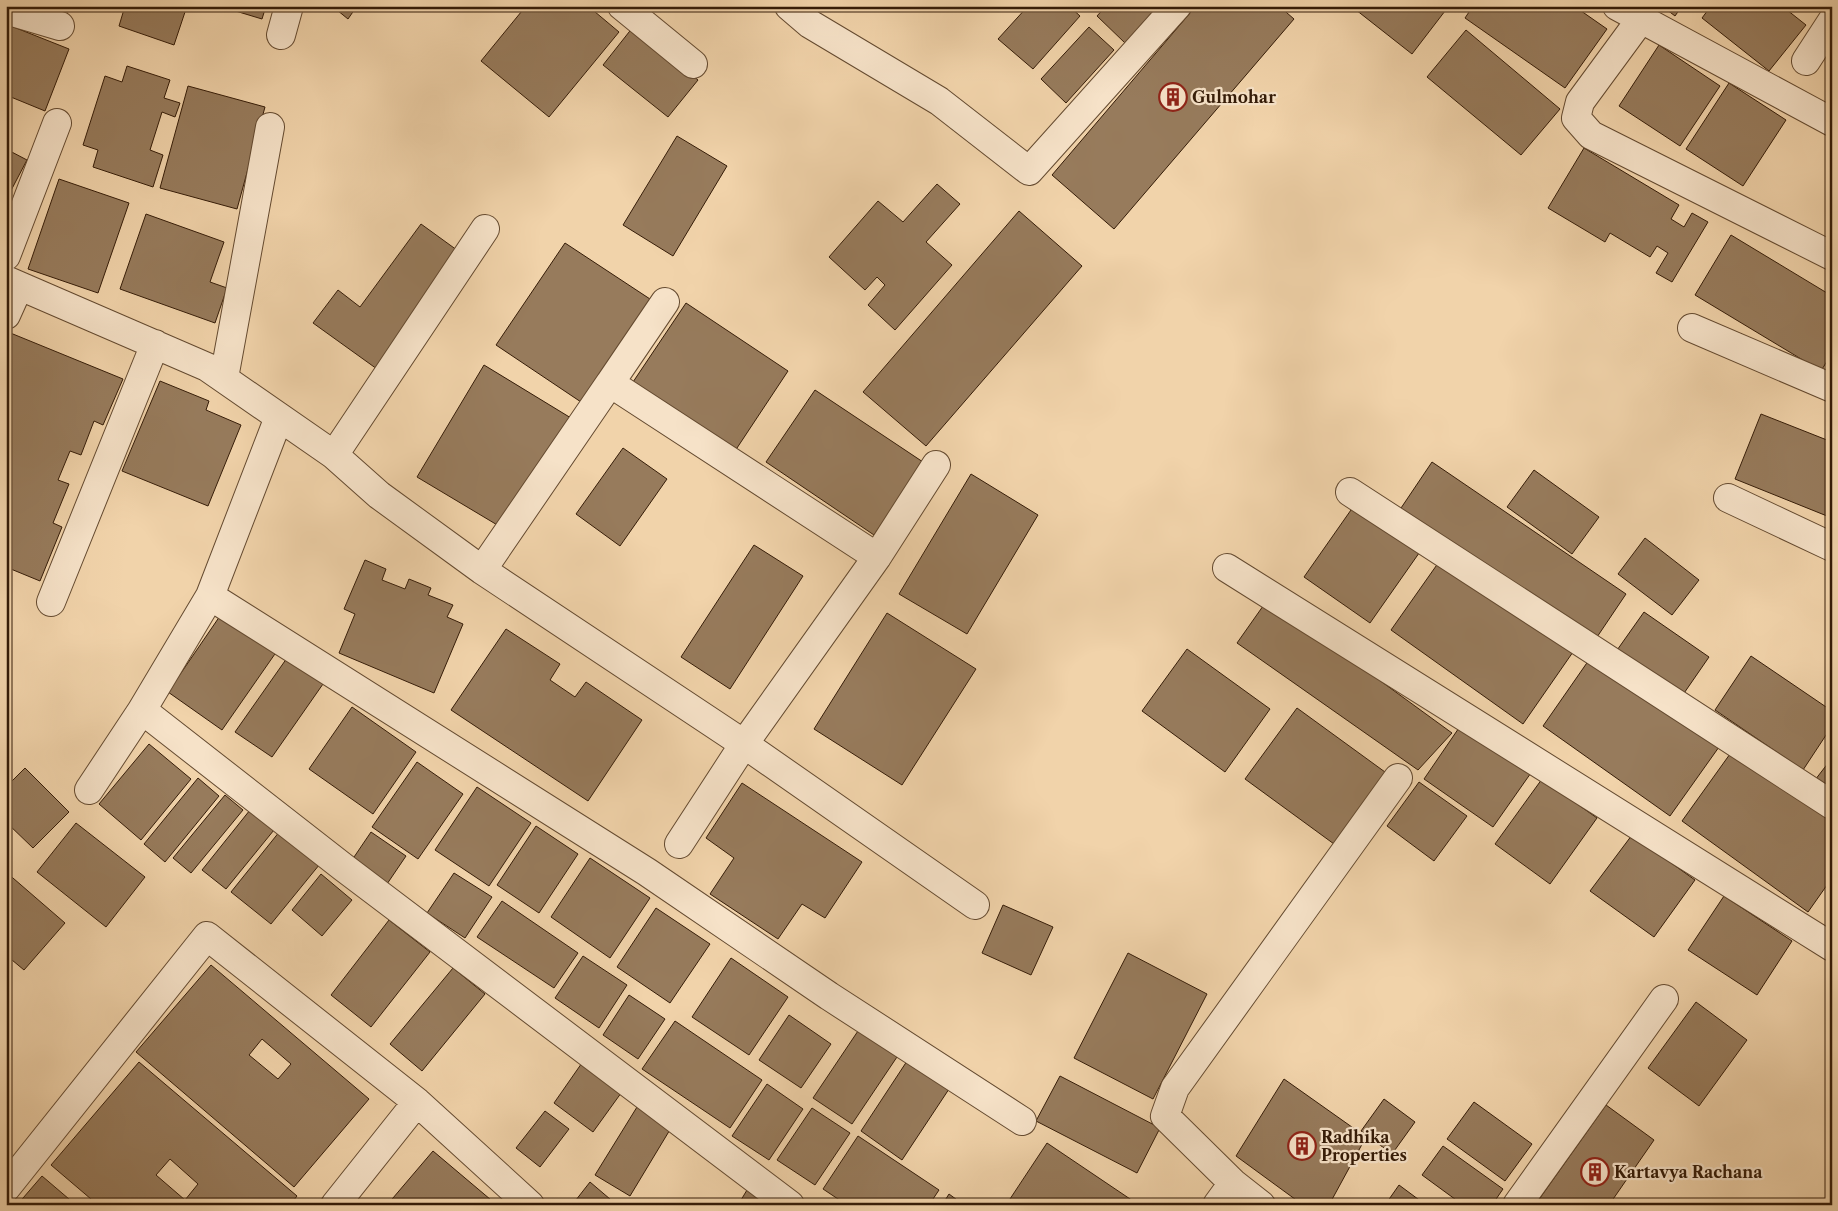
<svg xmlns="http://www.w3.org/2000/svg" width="1838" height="1211" font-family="'Libre Caslon Text',serif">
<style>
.building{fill:#977b5c;stroke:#351c08;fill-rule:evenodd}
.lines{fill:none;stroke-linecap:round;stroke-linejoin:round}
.minor-casing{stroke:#644a30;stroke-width:30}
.minor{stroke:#f6e2c8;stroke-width:28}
.labels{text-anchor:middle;stroke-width:4.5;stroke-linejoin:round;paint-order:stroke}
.poi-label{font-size:16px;font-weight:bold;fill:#351c08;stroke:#f6e2c8;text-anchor:start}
</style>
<rect width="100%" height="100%" fill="#f1d3aa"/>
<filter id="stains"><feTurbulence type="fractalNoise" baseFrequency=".004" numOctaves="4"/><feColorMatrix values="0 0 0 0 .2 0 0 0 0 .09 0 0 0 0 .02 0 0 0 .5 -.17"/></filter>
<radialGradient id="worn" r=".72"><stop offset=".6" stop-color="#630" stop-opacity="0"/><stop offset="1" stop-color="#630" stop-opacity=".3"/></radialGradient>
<path class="building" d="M32,6H69L68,12Z
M125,6H142L148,8L149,6H187L174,45L119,26Z
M219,6H266L262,19Z
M332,6H357L348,19Z
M526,6H588L619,32L549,117L481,61Z
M1028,6H1069L1080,16L1033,69L998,39Z
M1106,6H1160L1125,43L1097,16Z
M1196,6H1279L1294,19L1114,229L1052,175Z
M1351,6H1439L1445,11L1412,54Z
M1473,6H1574L1607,29L1565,88L1465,18Z
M1662,6H1682L1675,16Z
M1711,6H1782L1806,25L1769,71L1702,18Z
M6,24L69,49L45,111L6,95Z
M633,27L698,80L668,117L603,65Z
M1089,27L1114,50L1066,103L1041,79Z
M1466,30L1560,109L1521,155L1427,77Z
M1659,45L1720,86L1680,146L1619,106Z
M127,66L170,80L164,98L180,103L175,117L162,112L150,150L163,155L153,187L93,167L98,150L83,145L105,76L122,82Z
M1729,83L1786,120L1743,186L1686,149Z
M188,86L265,107L237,209L160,188Z
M677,136L727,166L673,256L623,225Z
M1584,148L1679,205L1671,219L1684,227L1692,213L1708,222L1672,282L1656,273L1668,253L1657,246L1650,257L1610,233L1605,242L1548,208Z
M6,149L27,160L6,200Z
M59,179L129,203L98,293L28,269Z
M937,184L960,204L926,242L952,265L895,330L868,305L885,285L877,277L865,290L829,257L878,201L903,222Z
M1019,211L1082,266L926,446L863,392Z
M146,214L224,242L210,282L227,288L215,323L120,289Z
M421,224L461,253L377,369L313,323L338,290L360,307Z
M1731,235L1832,296V353L1821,371L1695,295Z
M565,243L650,299L581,402L496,345Z
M686,303L788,371L735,451L633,382Z
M8,332L123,379L103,425L94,421L81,455L70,451L58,480L69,484L53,523L62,527L40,581L6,567V336Z
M484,365L571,418L504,529L417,477Z
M160,381L209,401L206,410L241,425L208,506L122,471Z
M815,390L923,462L874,535L766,462Z
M1761,414L1832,442V518L1735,479Z
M623,448L667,479L620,546L576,514Z
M1432,462L1626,594L1593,643L1399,511Z
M1534,470L1599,517L1572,554L1507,507Z
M971,474L1038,515L967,634L899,594Z
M1358,500L1424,546L1370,623L1304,577Z
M1645,538L1699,580L1672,615L1618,574Z
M754,545L803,576L730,689L681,657Z
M1441,559L1573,652L1523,724L1391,630Z
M365,560L386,569L382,580L405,589L409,579L431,588L428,595L453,605L447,617L463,624L434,693L339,653L355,614L344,609Z
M1268,599L1452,733L1418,770L1237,643Z
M1644,612L1709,657L1680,699L1615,653Z
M222,613L277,651L222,730L168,692Z
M887,613L976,669L902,785L814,729Z
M506,629L560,664L550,680L575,697L586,682L642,720L588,801L451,710Z
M1187,649L1270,709L1225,772L1142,711Z
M1751,656L1832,711V726L1803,770L1715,710Z
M1591,657L1719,747L1670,816L1543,726Z
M287,658L323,684L272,757L235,732Z
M352,707L416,752L373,814L309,769Z
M1297,708L1385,772L1334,844L1245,779Z
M1463,722L1533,770L1493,827L1424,779Z
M149,744L191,779L141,840L99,804Z
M1735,747L1832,817V878L1808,912L1682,821Z
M1832,758V793L1815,780Z
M417,762L463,794L418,859L372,827Z
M25,768L69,812L33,848L6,822V787Z
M198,778L219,796L165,862L144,844Z
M1542,779L1597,818L1550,884L1495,844Z
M1419,782L1467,816L1434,861L1387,826Z
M742,783L862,862L825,918L802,904L778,939L710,894L734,858L706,838Z
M477,787L531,823L489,886L435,850Z
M225,795L243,810L191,873L173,858Z
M250,810L274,830L226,889L202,870Z
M76,823L145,877L106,927L37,872Z
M284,826L324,859L271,924L231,892Z
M536,826L578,854L539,913L497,885Z
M371,832L406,856L387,884L352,860Z
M1632,835L1695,880L1654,937L1590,891Z
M590,858L650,898L610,958L551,917Z
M6,872L65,923L24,970L6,955Z
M454,873L492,897L465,938L427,913Z
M321,874L352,900L322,936L292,910Z
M1724,896L1792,941L1757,995L1688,950Z
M502,901L578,953L554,988L477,937Z
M1003,905L1053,927L1031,975L982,953Z
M656,908L710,944L670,1003L617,967Z
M389,920L430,952L371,1027L331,995Z
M1128,953L1207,994L1153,1099L1074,1058Z
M583,956L627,985L599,1028L555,998Z
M731,958L788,997L749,1055L692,1017Z
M211,965L369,1099L294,1187L136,1052ZM262,1039L291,1064L278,1079L249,1055Z
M453,968L485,994L422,1071L390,1044Z
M629,995L665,1019L638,1059L603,1035Z
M1696,1002L1747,1040L1699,1106L1648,1068Z
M789,1015L831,1044L801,1088L759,1060Z
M675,1021L762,1080L730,1128L642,1069Z
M862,1025L901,1051L852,1124L813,1098Z
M911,1055L953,1083L902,1160L861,1131Z
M584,1060L624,1089L593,1132L554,1103Z
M139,1062L297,1196L290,1205H98L51,1165ZM170,1159L198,1184L185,1200L156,1175Z
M1060,1076L1160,1128L1137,1173L1036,1121Z
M1284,1079L1366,1137L1329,1205H1303L1236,1156Z
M767,1084L803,1109L769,1160L732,1136Z
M1384,1099L1415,1122L1392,1154L1361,1131Z
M1474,1102L1532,1144L1505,1181L1447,1139Z
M1606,1105L1654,1140L1609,1205H1535Z
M637,1107L671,1128L630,1196L595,1175Z
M812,1108L850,1133L815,1185L777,1160Z
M545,1111L569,1129L540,1167L516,1148Z
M858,1136L939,1190L929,1205H847L823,1189Z
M1047,1143L1139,1205H1006Z
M1443,1146L1503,1189L1492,1205H1463L1422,1175Z
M433,1151L497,1205H387Z
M42,1176L76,1205H17Z
M590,1182L617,1205H572Z
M1399,1185L1426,1205H1385Z
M747,1190L770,1205H738Z
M949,1194L964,1205H942Z"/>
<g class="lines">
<defs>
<path id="minor" d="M622,6L693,64
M789,6L810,24L939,101L1029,171L1177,6
M1617,6L1832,122
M6,10L60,26
M1641,19L1580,102L1576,118L1591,135L1832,256
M281,35L289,6
M1806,61L1832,21
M6,256L57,123
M6,280L207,367L334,455L379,495L482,570L744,744L975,905
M6,315L19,286
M1692,328L1832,388
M224,378L270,127
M610,383L665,302
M334,455L485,229
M1350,492L1832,805
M1728,498L1832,547
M877,557L936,465
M1227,568L1832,947
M482,570L610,383L877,557L744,744L679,844
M210,596L279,417
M51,602L155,344
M89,790L142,710
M6,1188L207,936L417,1102L530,1205
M335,1205L417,1102
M790,1205L343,867L142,710L210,596L647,872L829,996L1022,1121
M1217,1205L1233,1183
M1261,1205L1233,1183L1165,1116L1175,1088L1398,778
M1517,1205L1664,999"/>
</defs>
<use href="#minor" class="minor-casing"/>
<use href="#minor" class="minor"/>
</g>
<defs>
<symbol id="building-ring" viewBox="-11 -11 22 22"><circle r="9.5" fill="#f6e2c8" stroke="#8f2418" stroke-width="1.5"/><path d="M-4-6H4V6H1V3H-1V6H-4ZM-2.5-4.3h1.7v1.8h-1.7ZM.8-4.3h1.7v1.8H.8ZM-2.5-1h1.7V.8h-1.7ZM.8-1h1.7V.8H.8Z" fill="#8f2418"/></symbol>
</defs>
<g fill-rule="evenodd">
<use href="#building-ring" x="1157" y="81" width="32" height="32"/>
<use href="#building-ring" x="1286" y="1130" width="32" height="32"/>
<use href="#building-ring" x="1579" y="1156" width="32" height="32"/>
</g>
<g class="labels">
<g class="poi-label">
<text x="1192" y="103">Gulmohar</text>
<text x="1321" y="1143">Radhika<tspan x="1321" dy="18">Properties</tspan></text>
<text x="1614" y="1178">Kartavya Rachana</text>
</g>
</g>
<rect width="1838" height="1211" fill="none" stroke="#f1d3aa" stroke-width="25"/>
<rect x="8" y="8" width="1823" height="1196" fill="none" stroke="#351c08" stroke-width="2.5"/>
<rect x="12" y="12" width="1813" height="1186" fill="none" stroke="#351c08"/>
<rect width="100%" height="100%" filter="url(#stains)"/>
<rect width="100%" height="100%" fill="url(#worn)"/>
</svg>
